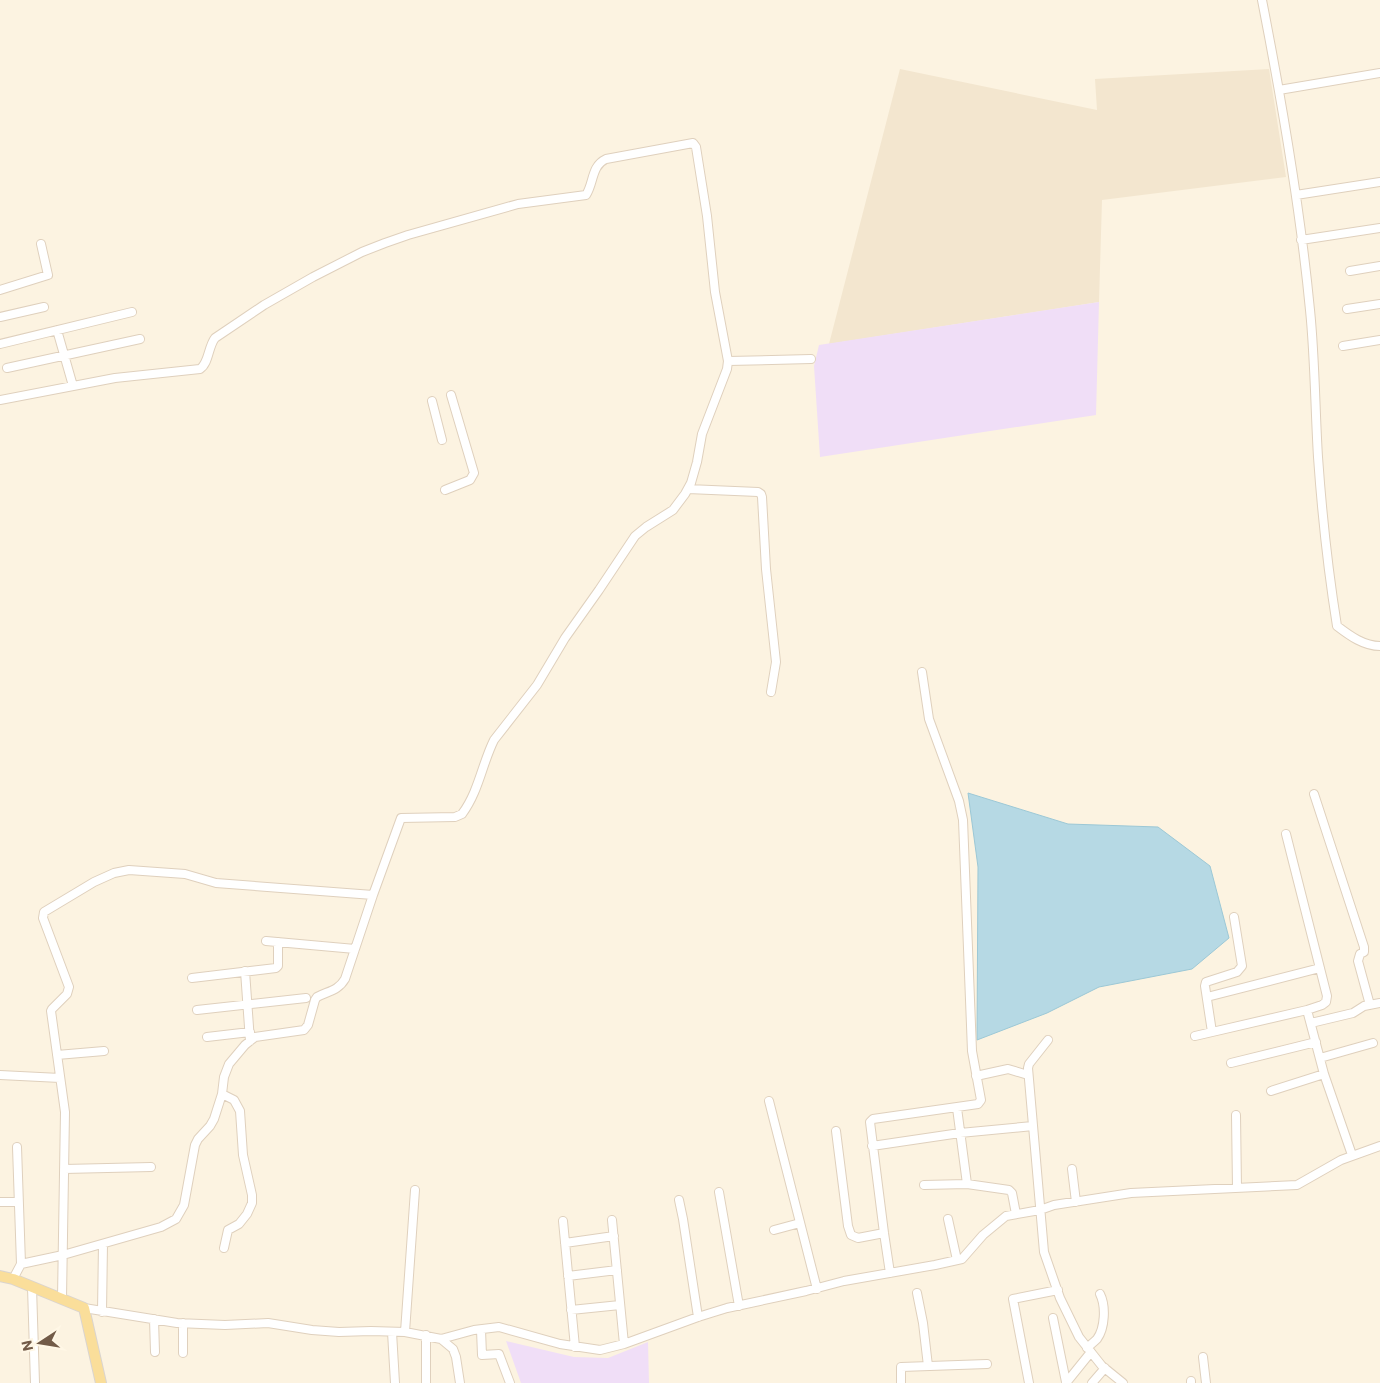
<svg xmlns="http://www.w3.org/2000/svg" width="1380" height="1383" font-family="Commissioner,sans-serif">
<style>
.residential{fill:#f3e6cf}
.education{fill:#f0def7}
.water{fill:#b6d9e4;stroke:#9cc8d6}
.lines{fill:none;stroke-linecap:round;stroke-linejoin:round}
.minor-casing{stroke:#dfd0bd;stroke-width:10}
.major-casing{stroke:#dad4cf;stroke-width:12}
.minor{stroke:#fff;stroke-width:8}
.major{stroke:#fade9a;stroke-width:10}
</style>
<rect width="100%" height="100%" fill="#fcf3e1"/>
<path class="residential" d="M900,69L1097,110L1095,79L1269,69L1286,177L1102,200L1099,302L829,344Z"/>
<path class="education" d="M1099,302L1096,415L820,457L814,366L819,345Z
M506,1341L574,1357L608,1358L648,1342L649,1383H521Z"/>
<path class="water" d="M968,793L1068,824L1158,827L1210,866L1229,938L1192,969L1099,987L1047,1013L977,1040L978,867Z"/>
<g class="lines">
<defs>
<path id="minor" d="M1262,0C1282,102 1300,206 1310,310C1315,359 1315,408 1318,457C1322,514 1328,570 1337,626C1350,636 1364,646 1380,646
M1279,90L1380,73
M1296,195L1380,182
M1301,240L1380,228
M1350,271L1380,266
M0,290L48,275L41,244
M1347,309L1380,304
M0,317L44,307
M57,330L73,386
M0,344L132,312
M1343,346L1380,340
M728,361L811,359
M7,368L140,339
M0,400L115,378L200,369C209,363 208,347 215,338L264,305L313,277L362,252L385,243L408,235L518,204L586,195C594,183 591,166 606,159L693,143L696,147L707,216L715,292L728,361L727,369L702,434L697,462L691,483L685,494L673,510L646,527L635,536L599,590L565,638L537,685L494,740C482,764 479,791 462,814L455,817L401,818L373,895L345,979C338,991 328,991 317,997L315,1000L308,1025L304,1030L255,1037L245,1045L229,1064L224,1077L222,1094L214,1119L210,1126L198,1139L195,1145L184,1205L176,1219L161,1227L63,1255L21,1264L13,1279
M432,401L442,440
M688,489L758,492L761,494L762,497L766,569L776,662L771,692
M445,490L470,480L474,473L451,395
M1314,794L1364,947V952L1360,954L1358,961L1370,1005
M266,941L355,949
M245,971L250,1041
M192,978L276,968L278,966V942
M1207,997L1320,968
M197,1010L306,998
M1307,1010L1324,1074L1352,1155
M1311,1023L1353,1013L1364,1006L1380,1003
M1212,1032L1205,986L1206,982L1237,972L1242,966L1234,917
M1195,1036L1307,1010L1322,1005L1326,1002L1327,996L1286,834
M207,1037L250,1032
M1048,1040L1029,1064L1028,1068L1044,1252L1060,1298L1079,1337L1102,1366L1123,1383
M57,1055L104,1051
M1320,1058L1373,1043
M1231,1063L1316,1042
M0,1075L60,1078
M976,1076L1008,1069L1028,1075
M1271,1091L1324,1074
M222,1094L234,1100L240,1111L243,1155L252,1195V1203L247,1214L239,1224L228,1230L224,1248
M769,1101L817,1289
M957,1108L967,1184
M1236,1115L1237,1188
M836,1131L848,1226L851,1235L858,1238L884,1233
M872,1146L960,1133L1033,1126
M17,1147L21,1264
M64,1169L151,1167
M1072,1169L1076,1202
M924,1185L967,1184L1009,1190L1012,1193L1016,1214
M719,1192L739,1306
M679,1200L683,1219L698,1317
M0,1202H18
M948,1219L957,1260
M612,1220L624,1344
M563,1221L575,1347
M774,1230L800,1223
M565,1243L614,1236
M890,1273L884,1233L870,1122L873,1119L978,1104L981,1100L972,1051L963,820L959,801L929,719L922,672
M568,1276L617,1270
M32,1287L35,1383
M917,1293L923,1323L928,1366
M62,1298L65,1112L51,1011L52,1009L67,994L69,987L43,918L44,912L94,882L114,873L129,870L185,874L216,883L373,895
M84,1308L177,1323L225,1325L268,1323L312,1330L339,1332L371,1331L405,1332L441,1339L474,1330L499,1327L560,1344L600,1350L624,1344L698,1317L727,1308L806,1291L844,1281L935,1265L962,1259L983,1235L1006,1216L1040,1210L1054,1205L1131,1193L1297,1185L1341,1160L1380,1146
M571,1310L620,1305
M102,1312L103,1244
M1053,1318L1066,1382
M154,1319L155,1352
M481,1330L482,1355L499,1354L510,1383
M392,1332L395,1383
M405,1332L415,1190
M426,1335V1383
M441,1339L453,1349L456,1357L460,1383
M1087,1348C1090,1345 1094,1342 1097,1339C1105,1328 1106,1306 1100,1294
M183,1353V1323
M1203,1357L1206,1383
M1191,1381V1383
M901,1383V1367L987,1364
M1029,1383L1013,1299L1058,1290
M1066,1383L1091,1352
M1092,1383L1105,1368"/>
<path id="major" d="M0,1276L13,1279L84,1308L101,1383"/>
</defs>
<use href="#minor" class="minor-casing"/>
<use href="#major" class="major-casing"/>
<use href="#minor" class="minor"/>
<use href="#major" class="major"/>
</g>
<g transform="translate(40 1343) rotate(258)" stroke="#fff7e6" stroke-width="4" paint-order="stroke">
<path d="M0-4L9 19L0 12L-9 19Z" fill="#725b48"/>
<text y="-8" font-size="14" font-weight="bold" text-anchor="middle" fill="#725b48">N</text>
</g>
</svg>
